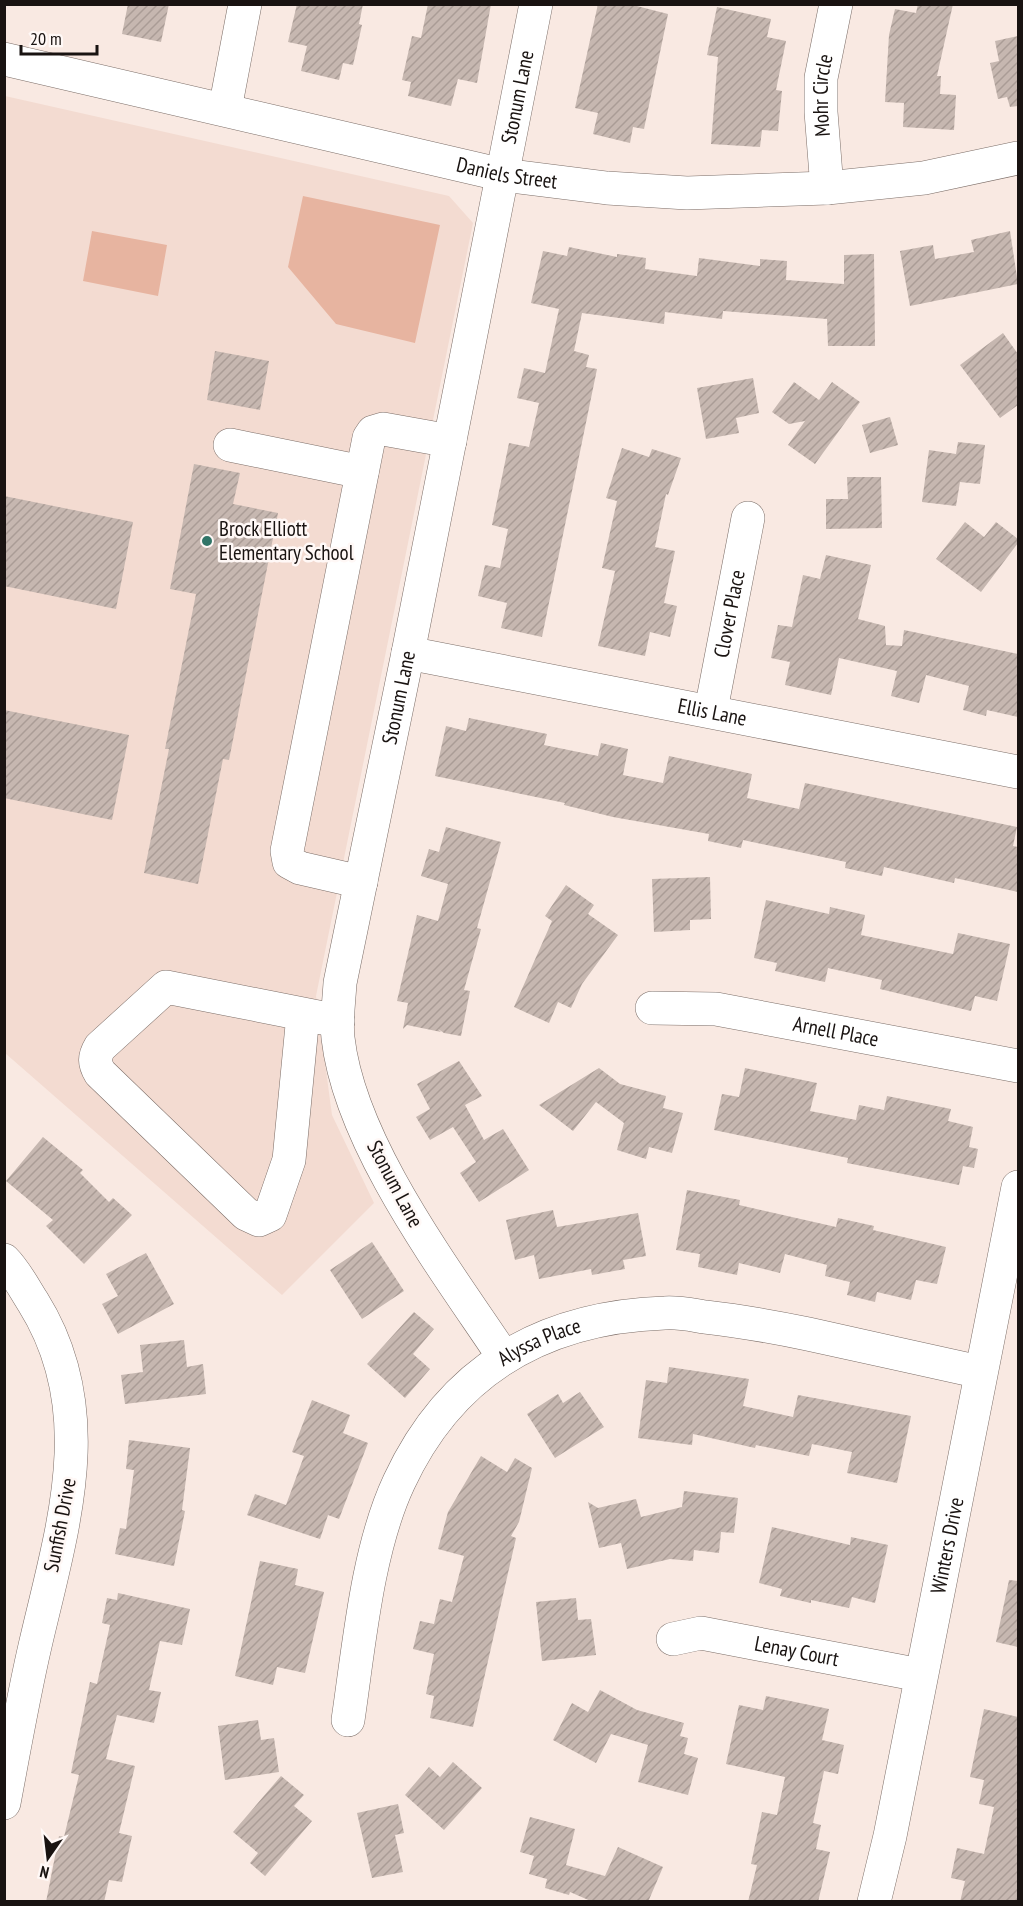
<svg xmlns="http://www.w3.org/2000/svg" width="1023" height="1906" font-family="'PT Sans Narrow',sans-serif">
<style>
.built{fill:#f3dbd1}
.park{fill:#e7b4a0}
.building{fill:url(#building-hatch)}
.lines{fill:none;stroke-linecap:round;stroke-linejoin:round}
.minor-casing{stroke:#7c6e68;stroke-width:34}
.minor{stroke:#fff;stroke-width:33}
.poi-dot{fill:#317568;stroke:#fff8f6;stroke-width:2}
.labels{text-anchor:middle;stroke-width:5;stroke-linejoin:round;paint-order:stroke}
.street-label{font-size:21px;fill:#191311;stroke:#fff8f6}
.poi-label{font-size:21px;fill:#191311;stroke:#fff8f6;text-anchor:start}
</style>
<defs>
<pattern id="building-hatch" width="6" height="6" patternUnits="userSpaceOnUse" patternTransform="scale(1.5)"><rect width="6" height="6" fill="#c6b7b0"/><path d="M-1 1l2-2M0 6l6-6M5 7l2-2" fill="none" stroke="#aa9c96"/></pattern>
</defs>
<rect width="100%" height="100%" fill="#f9e9e2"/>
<path class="built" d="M5,96L449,196L473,223L316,996L332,1115L374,1203L282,1295L5,1053Z"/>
<path class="park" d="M303,196L440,225L415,343L336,324L288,267Z
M92,231L167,245L158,296L83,281Z"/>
<path class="building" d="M128,4H169L161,42L122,34Z
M297,4H363L359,24L362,25L353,65L343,63L339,80L301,71L307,46L288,42Z
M428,4H491L477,83L458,79L451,106L408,96L411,82L402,80L412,36L421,38Z
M598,4H629L668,14L644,129L633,127L630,143L593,134L598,113L575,108Z
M918,4H953L937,76H941L940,94L956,95L954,130L903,127L904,103L885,102L889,35L895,9L916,13Z
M717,7L771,19L767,37L786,41L776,90L782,91L778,131L762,130L760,147L711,144L718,57L707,55Z
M1018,36V106L1010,107L1007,97L998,99L990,63L999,61L995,41Z
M1010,231L1018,284L910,306L900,251L933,245L935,259L974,252L971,240Z
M569,247L617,257V254L646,258L645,269L697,276L699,258L760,266V259L787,261L786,280L844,284V255L874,254L875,346H828L827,319L723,311L722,319L665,312L664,324L582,313L574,351L589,355L586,367L597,369L542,637L501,628L507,603L478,596L485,565L500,568L508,529L492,525L509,443L529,447L539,403L517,398L524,368L545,373L559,309L531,303L543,251L567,256Z
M1003,333L1018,354V405L1000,418L960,365Z
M215,351L269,361L260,410L207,400Z
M753,378L759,413L736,418L739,433L706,439L697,388Z
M794,382L819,400L832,382L860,402L815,464L788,445L805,421L789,424L772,412Z
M890,417L898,445L870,453L862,425Z
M958,442L985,445L980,484L960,482L956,506L922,502L929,450L956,454Z
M622,448L649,457L652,449L681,458L668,495L666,494L655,547L675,551L664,603L677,606L670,637L650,632L645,656L598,646L615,571L602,568L617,501L606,498Z
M194,464L240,473L233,504L278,513L229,760L223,759L198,884L144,873L169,749H165L196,594L170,589Z
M847,477H881L882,528L826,529V499H848Z
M4,496L133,522L116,609L4,586Z
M965,522L984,537L996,522L1018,539V543L981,592L936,559Z
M826,555L871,565L858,619L885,626L886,645L902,646L904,630L1018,654V717L987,710L986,716L963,710L969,686L926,675L919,703L891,696L897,671L839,658L831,695L785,685L790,662L771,658L778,625L792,627L803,575L820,579Z
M4,710L129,735L112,820L4,798Z
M469,718L547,734L544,745L598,756L601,743L628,749L623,775L663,783L669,756L752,774L747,798L799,809L805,783L1017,827L1013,846L1018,847V892L955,878L954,883L884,867L882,876L845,868L846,862L743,840L741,848L708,841L709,834L613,817L564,805L565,803L435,776L446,726L466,731Z
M446,827L501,842L477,928L481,929L464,990L470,991L461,1036L444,1033L438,1029L441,1032L407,1025L403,1029L408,1003L397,1001L417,915L438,921L448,884L421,876L429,849L439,852Z
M710,877L711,919L690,920V930L654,932L652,879Z
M566,885L594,905L588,914L618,935L582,984L571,1008L558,1002L549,1023L514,1007L552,921L545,916Z
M766,900L829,914L830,907L865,915L861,935L953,954L958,933L1010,944L997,1001L975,996L971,1011L880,989L882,980L828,968L825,982L775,971L777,963L754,958Z
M459,1061L482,1096L465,1105L484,1140L503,1129L529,1170L479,1202L460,1173L476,1162L453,1127L430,1140L416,1117L430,1109L417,1084Z
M599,1068L620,1084L666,1096L663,1108L683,1113L672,1153L649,1147L646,1159L617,1150L624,1123L596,1102L573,1131L539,1105Z
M745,1068L817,1083L810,1111L856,1120L859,1105L884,1110L887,1096L951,1109L948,1121L973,1127L969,1147L978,1149L974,1168L963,1166L959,1185L847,1163L848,1158L714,1130L722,1094L739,1097Z
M43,1137L83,1170L80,1173L109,1202L113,1198L132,1215L84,1264L46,1226L53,1220L6,1181Z
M687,1190L740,1200L739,1205L836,1227L838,1218L874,1226L873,1230L946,1247L937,1284L916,1280L911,1300L877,1292L875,1302L847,1295L850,1282L825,1276L827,1265L785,1254L780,1273L739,1263L737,1275L698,1267L700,1254L676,1250Z
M553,1210L557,1227L638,1213L646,1256L623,1260L625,1269L592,1275L591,1269L539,1279L534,1255L515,1260L506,1220Z
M372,1242L404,1291L362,1319L330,1270Z
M146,1253L174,1304L118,1334L102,1304L118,1296L106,1274Z
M414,1312L434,1329L413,1354L430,1369L405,1398L367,1364Z
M184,1340L187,1367L203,1364L206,1394L125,1404L121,1375L143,1372L140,1345Z
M669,1367L749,1379L743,1406L793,1417L798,1395L911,1416L897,1483L847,1473L852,1452L812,1444L809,1456L756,1445L755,1448L693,1434L692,1445L638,1438L646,1380L667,1383Z
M580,1392L604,1427L555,1458L527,1414L558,1394L563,1403Z
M312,1400L350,1415L343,1433L368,1443L339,1519L328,1515L320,1539L247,1515L255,1494L286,1505L304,1456L292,1452Z
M129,1440L190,1448L182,1510L185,1511L174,1566L115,1554L120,1528L126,1529L134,1470L126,1469Z
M481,1456L507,1472L515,1458L532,1468L519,1522L511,1536L516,1538L473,1727L430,1718L434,1696L426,1694L434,1654L413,1649L420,1621L434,1624L440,1599L452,1602L464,1556L438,1549L448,1512Z
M684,1491L738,1498L734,1533L721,1532L719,1553L694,1550L693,1561L670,1559L627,1569L621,1543L599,1548L588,1502L598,1508L636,1499L641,1517L682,1507Z
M772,1527L850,1545L851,1537L888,1545L875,1603L852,1597L849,1608L811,1600V1603L780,1596L782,1589L759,1583Z
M260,1561L298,1569L295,1585L324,1592L305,1673L277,1667L273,1685L235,1676Z
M1009,1580L1018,1581V1647L996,1642Z
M118,1593L190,1609L182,1645L160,1641L149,1690L161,1692L154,1723L117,1715L106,1759L135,1766L119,1833L132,1836L122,1882L109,1880L104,1902H46L59,1836L64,1837L79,1775L71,1773L90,1682L97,1684L110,1625L102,1623L107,1598L117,1600Z
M576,1598L578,1620L591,1619L596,1655L542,1661L536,1602Z
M600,1690L637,1710L684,1723L680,1736L688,1738L684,1754L698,1758L688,1795L638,1782L648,1745L611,1734L596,1763L553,1740L572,1703L588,1712Z
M766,1696L829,1709L822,1740L844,1745L838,1774L824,1771L813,1823L821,1825L816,1849L830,1852L818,1902H748L757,1865L751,1864L762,1812L777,1815L785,1777L726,1764L739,1705L763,1710Z
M984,1709L1018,1717V1902H960L965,1881L951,1878L957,1848L984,1854L994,1807L979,1804L984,1780L970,1777Z
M258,1720L261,1740L274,1738L279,1772L225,1780L218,1726Z
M453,1762L482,1788L444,1830L405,1795L429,1767L440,1777Z
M281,1776L304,1795L294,1806L312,1821L265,1876L250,1863L258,1853L233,1832Z
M398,1804L404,1833L395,1835L403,1872L372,1878L357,1813Z
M530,1817L575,1829L566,1865L605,1876L618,1847L663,1867L648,1902H593L570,1892L569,1895L545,1888L547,1879L529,1874L534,1856L520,1852Z"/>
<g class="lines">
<defs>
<g id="minor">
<path id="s1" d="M4,59L503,175L607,188L687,193L827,188L924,178L1018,158"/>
<path d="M225,109L245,4"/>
<path id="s2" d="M827,188L821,112V78L836,4"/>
<path d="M230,445L362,472"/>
<path id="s3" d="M408,653L1018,772"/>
<path id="s4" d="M711,710L748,518"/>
<path d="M361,882L300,868L289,862L287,851L369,438L373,432L383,429L450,441"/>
<path id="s5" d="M652,1008L716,1009L1018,1066"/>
<path d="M303,1015L289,1160L270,1215L259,1220L246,1214L100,1073C94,1063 94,1057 100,1047L166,987L338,1021"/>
<path d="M4,1260C16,1272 24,1288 33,1302C102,1412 62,1529 35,1646C23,1698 14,1750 4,1803"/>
<path id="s6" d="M503,1356C445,1269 350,1144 338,1038C336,1021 339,1001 340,983L408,653L536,4"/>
<path id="s7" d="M673,1639L701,1633L920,1675"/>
<path id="s8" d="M348,1720C359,1646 367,1550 399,1482C451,1370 543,1317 665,1313C678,1312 692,1315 705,1317C740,1321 774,1327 808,1334C865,1347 923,1359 980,1372"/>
<path id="s9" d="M874,1902L890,1836L1018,1187"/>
</g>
</defs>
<use href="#minor" class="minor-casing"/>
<use href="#minor" class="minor"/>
</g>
<circle class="poi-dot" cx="207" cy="541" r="6"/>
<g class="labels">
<g class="street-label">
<text dy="7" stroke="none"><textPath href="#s2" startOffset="93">Mohr Circle</textPath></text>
<text dy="7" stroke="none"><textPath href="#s6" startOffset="1320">Stonum Lane</textPath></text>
<text dy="7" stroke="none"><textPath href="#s1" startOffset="516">Daniels Street</textPath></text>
<text dy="7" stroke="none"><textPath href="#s4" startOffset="98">Clover Place</textPath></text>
<text dy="7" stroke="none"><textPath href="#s6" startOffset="708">Stonum Lane</textPath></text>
<text dy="7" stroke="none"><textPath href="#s3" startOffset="310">Ellis Lane</textPath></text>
<text dy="7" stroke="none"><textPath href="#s5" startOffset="186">Arnell Place</textPath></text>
<text transform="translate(395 1184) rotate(62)" y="7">Stonum Lane</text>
<text dy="7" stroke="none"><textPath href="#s8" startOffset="448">Alyssa Place</textPath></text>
<text transform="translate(60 1525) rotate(-79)" y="7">Sunfish Drive</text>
<text dy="7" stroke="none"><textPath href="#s9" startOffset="364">Winters Drive</textPath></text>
<text dy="7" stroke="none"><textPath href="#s7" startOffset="126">Lenay Court</textPath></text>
</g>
<g class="poi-label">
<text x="219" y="536">Brock Elliott<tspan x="219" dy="24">Elementary School</tspan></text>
</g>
</g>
<rect width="1023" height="1906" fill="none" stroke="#191311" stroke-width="12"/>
<g transform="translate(48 1858) rotate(194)" stroke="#fff8f6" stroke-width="4.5" paint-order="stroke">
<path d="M0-4.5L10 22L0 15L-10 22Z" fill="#191311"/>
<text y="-9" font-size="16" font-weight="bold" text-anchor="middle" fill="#191311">N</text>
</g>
<path d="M21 45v9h76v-9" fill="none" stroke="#191311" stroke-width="3"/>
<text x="30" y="45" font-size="18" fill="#191311" stroke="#fff8f6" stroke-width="4.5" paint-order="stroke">20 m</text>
</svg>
